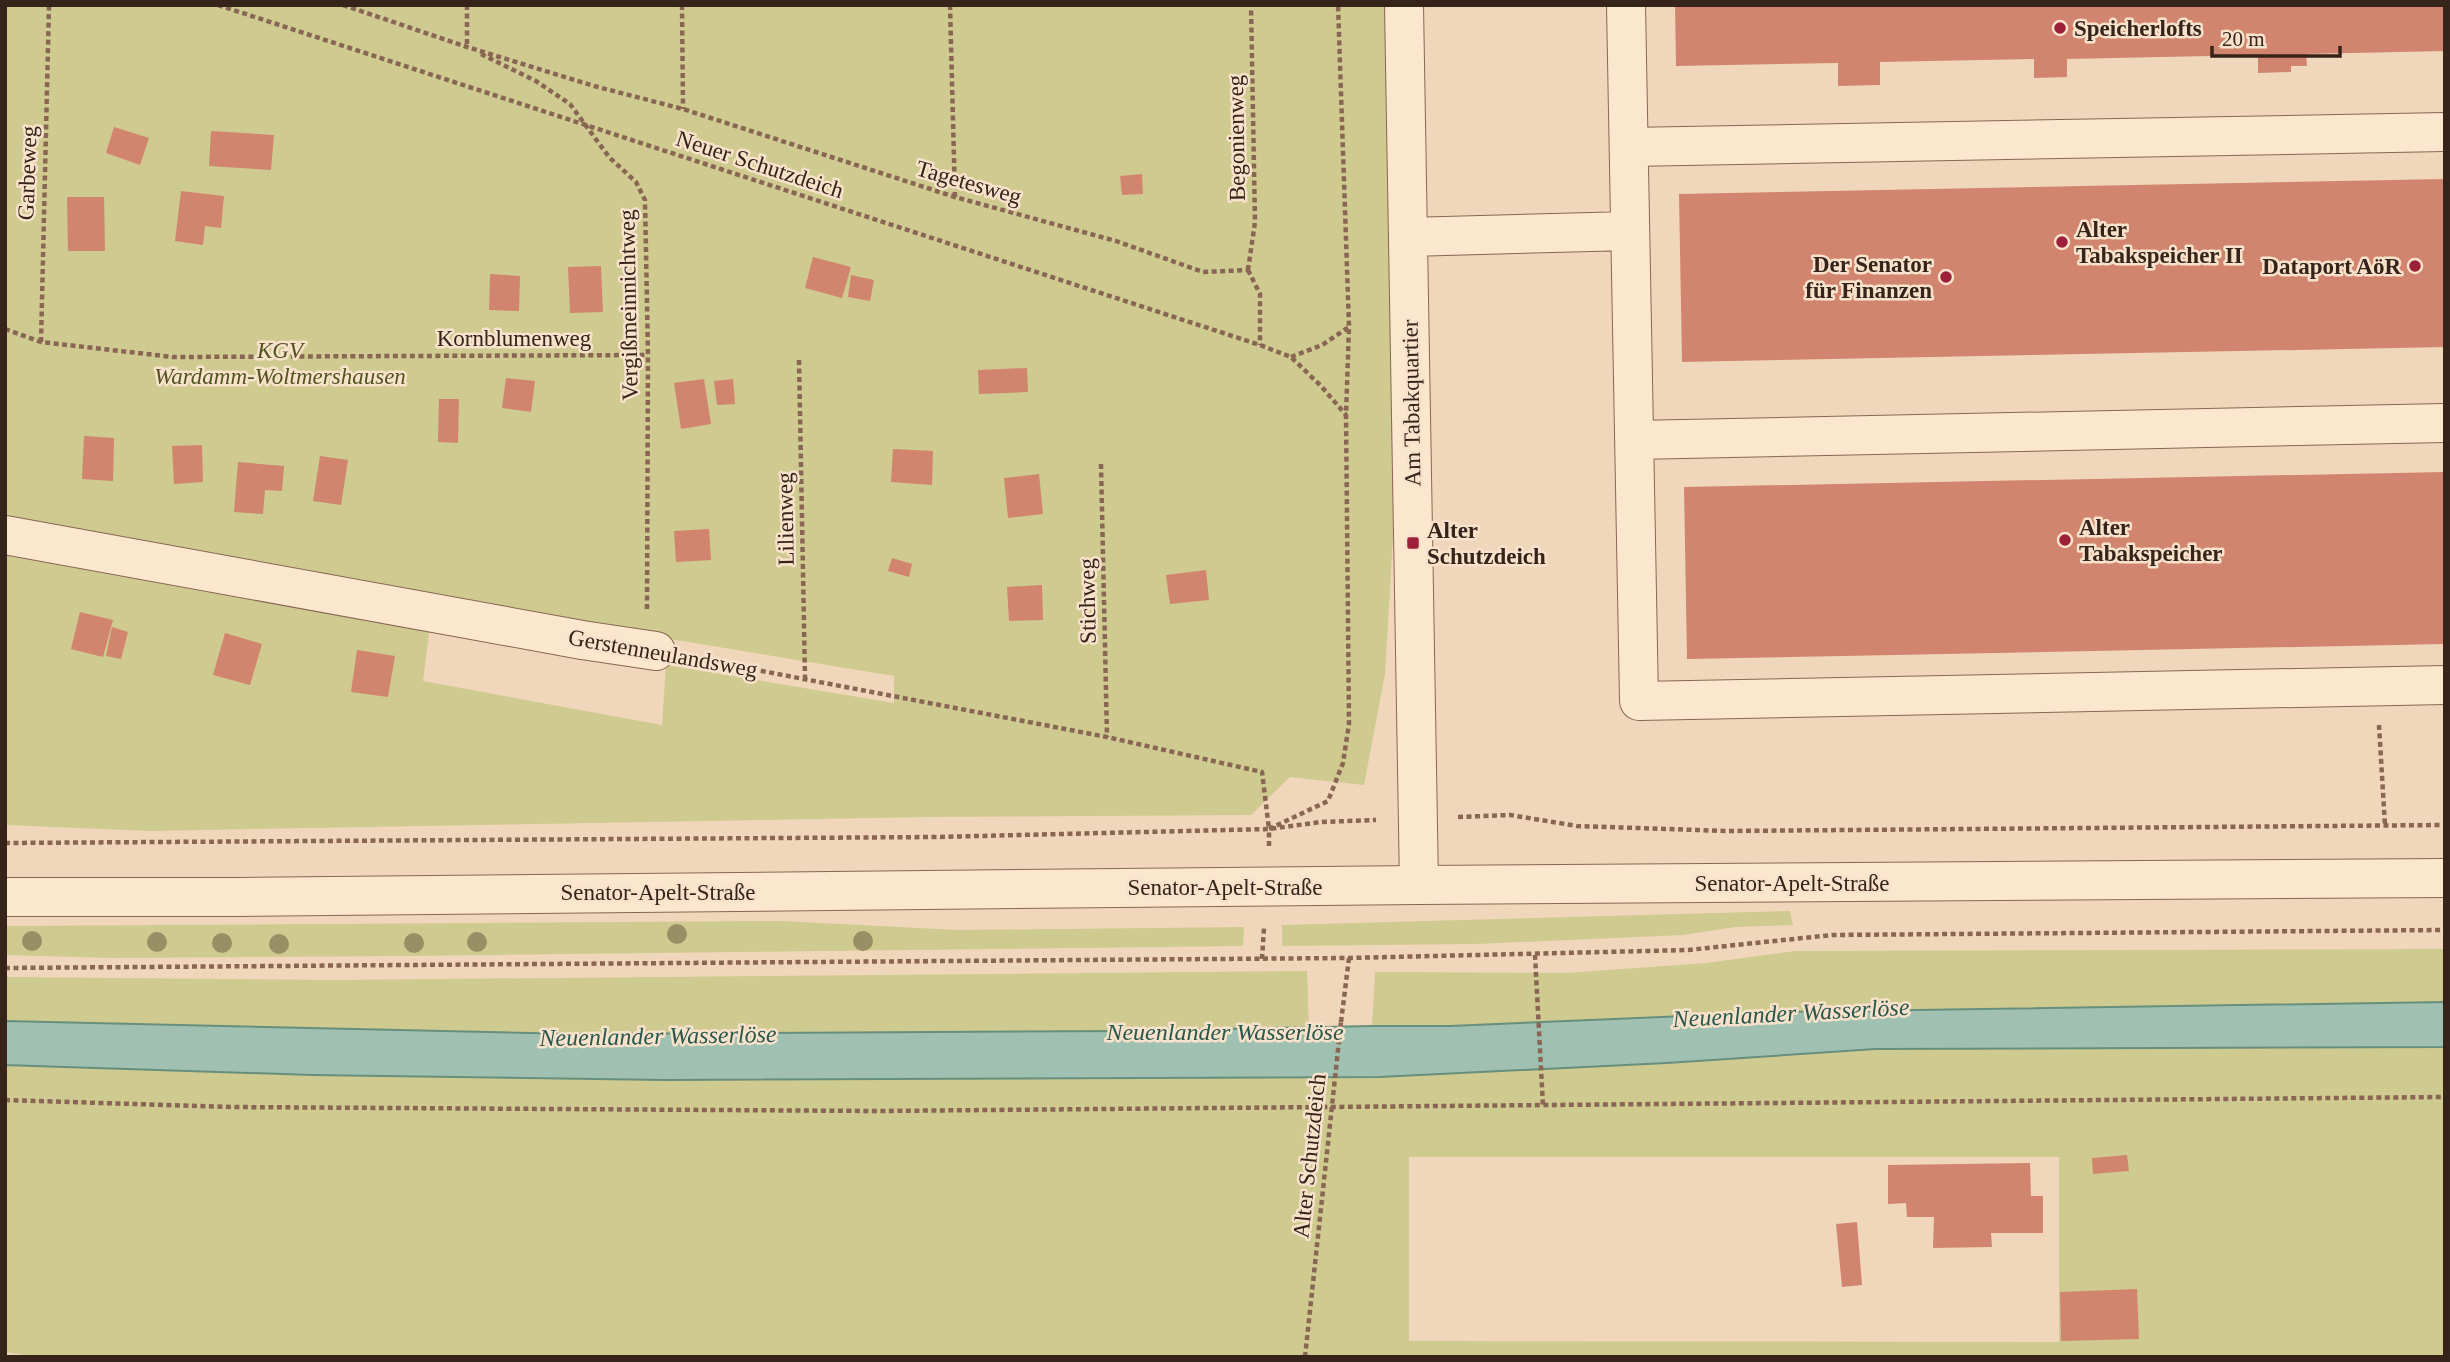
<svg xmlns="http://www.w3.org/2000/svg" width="2450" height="1362" font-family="'Times New Roman',serif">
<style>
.green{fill:#cfca8f;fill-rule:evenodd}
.water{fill:#a0c1b1;stroke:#678f7d;stroke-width:2}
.building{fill:#d2856e}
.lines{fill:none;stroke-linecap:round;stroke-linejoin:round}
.minor-casing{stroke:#896654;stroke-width:40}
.path{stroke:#896654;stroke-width:4.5;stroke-dasharray:5 3.5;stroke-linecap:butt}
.minor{stroke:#fbe6ce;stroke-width:38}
.path-bridge{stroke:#896654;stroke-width:4.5;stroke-dasharray:5 3.5;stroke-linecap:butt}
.tree{fill:#998f65}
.poi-dot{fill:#9b2038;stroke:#f8e2cb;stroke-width:2.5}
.labels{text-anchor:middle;stroke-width:5;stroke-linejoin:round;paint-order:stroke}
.poi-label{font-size:23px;font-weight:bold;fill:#36231a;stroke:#f8e2cb;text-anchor:start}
.street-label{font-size:23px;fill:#36231a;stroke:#f8e2cb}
.park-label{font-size:23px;font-style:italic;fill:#51541f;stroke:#f8e2cb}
.water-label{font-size:24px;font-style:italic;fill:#28574c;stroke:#f8e2cb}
</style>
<rect width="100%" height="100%" fill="#f0d7bb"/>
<path class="green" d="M5,5H1385L1397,470L1385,674L1364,785L1290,777L1251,815L928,817L149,831L5,825ZM433,600L894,676V703L666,665L662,725L423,681Z
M1790,911L1793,925L1735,927L1683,935L1477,944L1282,946V925Z
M782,921L958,930L1244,927L1243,946L409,956L113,958L5,955V926Z
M2445,949V1002L1780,1012L1450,1026H1372L1375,972L1566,973L1706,963L1795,951Z
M1307,971L1309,1028L1126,1031L572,1034L5,1021V977L334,980Z
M2249,1046L2445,1047V1357H35L5,1352V1065L312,1075L665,1080L1379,1077L1667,1063L1875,1049H2059ZM1409,1157H2059V1342L1409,1341Z"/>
<path class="water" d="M2445,1002V1047L1875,1049L1667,1063L1379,1077L665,1080L312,1075L5,1065V1021L572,1034L1126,1031L1372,1026H1450L1780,1012Z"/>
<path class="building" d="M1675,5H2445V51L2306,54L2307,66H2291V72L2258,73V55L2067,59V77L2034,78V59L1880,62V85L1838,86V63L1676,66Z
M114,127L149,138L140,165L106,153Z
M211,131L274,135L271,170L209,166Z
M1142,174L1143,194L1122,195L1120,176Z
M2445,179V347L1682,362L1679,194Z
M181,191L224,196L221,228L205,226L203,245L175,241Z
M67,197H104L105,251H68Z
M813,257L851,267L842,298L805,288Z
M601,266L603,312L570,313L568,267Z
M490,274L520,276L519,311L489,310Z
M851,275L874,280L870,301L848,297Z
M1027,368L1028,392L979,394L978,370Z
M506,378L535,381L531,412L502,408Z
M704,379L711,424L681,429L674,383Z
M733,379L735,404L717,405L714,381Z
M439,399H459L458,443L438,442Z
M84,436L114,438L113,481L82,479Z
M202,445L203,482L174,484L172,446Z
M893,449L933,451L932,485L891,482Z
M320,456L348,460L341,505L313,501Z
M238,462L284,466L282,491L265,490L263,514L234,512Z
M2445,472V644L1687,659L1684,487Z
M1039,474L1043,514L1008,518L1004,478Z
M709,529L711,560L676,562L674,531Z
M892,558L912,564L909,577L888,571Z
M1206,570L1209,600L1170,604L1166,575Z
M1042,585L1043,620L1009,621L1007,587Z
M80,612L113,620L103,657L71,649Z
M112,627L128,632L121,659L106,656Z
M225,633L262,644L250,685L213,675Z
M357,650L395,656L388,697L351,692Z
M2127,1155L2129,1171L2093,1174L2092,1158Z
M2030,1163L2031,1196H2043V1233H1991L1992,1247L1933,1248L1934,1217H1907L1906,1203L1888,1204V1165Z
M1857,1222L1862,1285L1842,1287L1836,1224Z
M2137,1289L2139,1339L2061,1341L2060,1292Z"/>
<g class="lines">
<defs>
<path id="minor" d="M1404,5L1419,885
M1626,5L1639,701L2445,685
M1629,147L2445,132
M1408,237L1630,231
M1635,440L2445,423
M5,535L582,640L656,651
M5,897H239L1419,885L2445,878"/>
</defs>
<use href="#minor" class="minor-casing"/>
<path class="path" d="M218,5L1260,345L1291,357L1321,386L1346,415
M343,5L467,47L594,86L683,109L955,197L1116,241L1203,272L1248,270
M467,5V47
M682,5L683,109
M950,5L955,197
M481,54L536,81L570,104L609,157L636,182L645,200L648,355L647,610
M1248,270L1255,222L1251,5
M1248,270L1260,294V345
M5,329L41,342L173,357L648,355
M41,342L49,5
M1291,357L1322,345L1349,327
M799,360L805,678
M1101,464L1107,737
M694,658L1107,737L1262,772L1269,829
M2379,725L2385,826
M1458,817L1510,815L1577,826L1727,831L2445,825
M5,843L936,837L1269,829L1321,822L1376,820
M1269,846V829L1328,801L1343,763L1349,724L1346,415L1349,327L1338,5
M1535,955L1543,1106
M1262,959L1264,928
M5,968L1349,958L1688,950L1832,935L2445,930
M1341,1022L1349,958
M5,1100L231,1107L878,1111L2445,1097"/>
<use href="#minor" class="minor"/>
<path class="path-bridge" d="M1305,1357L1341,1022"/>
</g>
<g class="tree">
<circle cx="677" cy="934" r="10"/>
<circle cx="32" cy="941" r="10"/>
<circle cx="863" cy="941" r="10"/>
<circle cx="157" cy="942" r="10"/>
<circle cx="477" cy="942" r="10"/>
<circle cx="222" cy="943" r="10"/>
<circle cx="414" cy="943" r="10"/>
<circle cx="279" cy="944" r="10"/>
</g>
<g class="poi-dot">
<circle cx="2060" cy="28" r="7"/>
<circle cx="2062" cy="242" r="7"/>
<circle cx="2415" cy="266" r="7"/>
<circle cx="1946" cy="277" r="7"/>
<circle cx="2065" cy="540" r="7"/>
<rect x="1406" y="536" width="14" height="14" rx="3.5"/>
</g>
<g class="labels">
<g class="poi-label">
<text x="2074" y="36">Speicherlofts</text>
<text x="2076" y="237">Alter<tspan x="2076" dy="26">Tabakspeicher II</tspan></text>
<text x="1932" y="272" text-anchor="end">Der Senator<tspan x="1932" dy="26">für Finanzen</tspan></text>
<text x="2401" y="274" text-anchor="end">Dataport AöR</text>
<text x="2079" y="535">Alter<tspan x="2079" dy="26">Tabakspeicher</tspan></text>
<text x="1427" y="538">Alter<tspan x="1427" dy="26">Schutzdeich</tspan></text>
</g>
<g class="street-label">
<text transform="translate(1236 138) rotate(-91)" y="8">Begonienweg</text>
<text transform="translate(760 164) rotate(18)" y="8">Neuer Schutzdeich</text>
<text transform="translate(27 173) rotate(-88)" y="8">Garbeweg</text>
<text transform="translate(969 182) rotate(16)" y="8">Tagetesweg</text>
<text transform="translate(628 305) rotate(-91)" y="8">Vergißmeinnichtweg</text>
<text x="514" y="346">Kornblumenweg</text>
<text transform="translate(1411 403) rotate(-91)" y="8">Am Tabakquartier</text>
<text transform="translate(785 519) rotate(-91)" y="8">Lilienweg</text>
<text transform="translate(1087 601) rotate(-91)" y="8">Stichweg</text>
<text transform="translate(663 653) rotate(10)" y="8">Gerstenneulandsweg</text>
<text x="1792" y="891">Senator-Apelt-Straße</text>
<text x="1225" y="895">Senator-Apelt-Straße</text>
<text x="658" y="900">Senator-Apelt-Straße</text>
<text transform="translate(1309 1156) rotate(-84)" y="8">Alter Schutzdeich</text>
</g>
<g class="park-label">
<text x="280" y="358">KGV<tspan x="280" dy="26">Wardamm-Woltmershausen</tspan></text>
</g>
<g class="water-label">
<text transform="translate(1791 1013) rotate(-3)" y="8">Neuenlander Wasserlöse</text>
<text x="1225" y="1040">Neuenlander Wasserlöse</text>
<text transform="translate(658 1036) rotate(-1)" y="8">Neuenlander Wasserlöse</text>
</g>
</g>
<rect width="2450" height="1362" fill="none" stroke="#36231a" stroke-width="14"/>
<path d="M2212 46v10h128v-10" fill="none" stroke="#36231a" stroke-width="3.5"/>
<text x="2222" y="46" font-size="21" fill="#36231a" stroke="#f8e2cb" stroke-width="5" paint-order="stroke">20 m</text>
</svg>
